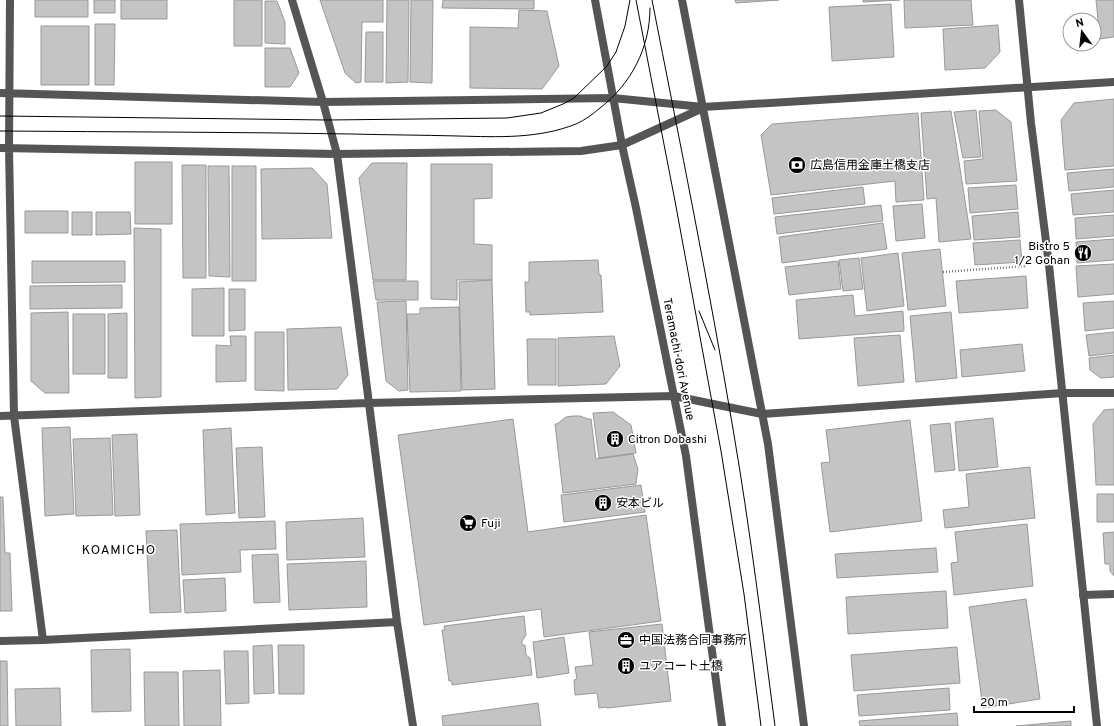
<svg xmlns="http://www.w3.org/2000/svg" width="1114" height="726" font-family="Overpass,'Noto Sans JP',sans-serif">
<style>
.building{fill:#c4c4c4;stroke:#999}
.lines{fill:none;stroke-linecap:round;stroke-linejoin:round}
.path{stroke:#777;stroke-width:2.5;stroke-dasharray:1 2;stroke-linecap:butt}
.minor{stroke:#555;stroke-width:8}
.tertiary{stroke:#555;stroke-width:8}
.tram{stroke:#000;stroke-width:1}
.labels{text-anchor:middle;stroke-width:3;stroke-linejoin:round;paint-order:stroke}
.poi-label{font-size:12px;fill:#000;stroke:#fff;text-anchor:start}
.street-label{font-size:12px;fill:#000;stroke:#fff}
.neighbourhood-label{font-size:13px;letter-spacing:1px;fill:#000;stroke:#fff}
</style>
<rect width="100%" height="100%" fill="#fff"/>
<path class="building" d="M35,0H88V17H35Z
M94,0H115V13H94Z
M121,0H167V19H121Z
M234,0H262V46H234Z
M320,0H383V22H362L361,82L356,83L345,73Z
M387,0H409L408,82L386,83Z
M411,0H433L432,83L410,82Z
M443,0H534V9L442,8Z
M735,0H779L736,3Z
M863,0H900L863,2Z
M904,0H971L973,25L905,28Z
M1096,0H1114V37L1100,39Z
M265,1H277L285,22V44L265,43Z
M891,4L894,57L832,61L829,7Z
M519,10L547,11L559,66L542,89L470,88V27L518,28Z
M95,24H115L114,85H95Z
M998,25L1000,52L985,68L945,70L943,29Z
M41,26H89V85H41Z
M366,32H383V82H365Z
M265,48H290L299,73L290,87H265Z
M1114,99V166L1065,170L1061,120L1074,103Z
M976,110L981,157L963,158L954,112Z
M996,110L1011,122L1017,181L966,184L964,161L983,159L979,111Z
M951,111L971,239L939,242L936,198L927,199L921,113Z
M918,113L924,200L896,202L895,181L771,195L761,135L772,124Z
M135,162H172V224H135Z
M372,163H407L406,280H373L359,178Z
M431,164H492V198L474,199V244L492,245V280H457V300L431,299Z
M182,165H206V278H183Z
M208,166H229L230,277L209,276Z
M232,166H256V281H232Z
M312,168L327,184L332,238L262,239L261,169Z
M1114,169V187L1069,191L1067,173Z
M1016,185L1018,209L970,213L968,188Z
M863,187L865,204L774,214L772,198Z
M1114,190V212L1073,215L1071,194Z
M922,204L925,238L896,241L893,206Z
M881,205L883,221L777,234L775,217Z
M25,211H68V233H25Z
M72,212H92V235H72Z
M96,212H130L131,234L96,235Z
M1018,212L1020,237L974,240L972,216Z
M1114,215V236L1076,239L1075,218Z
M883,223L887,249L782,263L779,237Z
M134,228L161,229V397L135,398Z
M1114,239V260L1077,263L1076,242Z
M1020,240L1022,262L975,265L973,243Z
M940,249L946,306L908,310L902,253Z
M898,253L904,306L867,311L861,258Z
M859,258L863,289L843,291L839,260Z
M598,260L599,275H601L603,312L530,315V312H526L525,282H529V262Z
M32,261H125V282L32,283Z
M838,261L841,289L789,295L785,267Z
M1114,264V294L1078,297L1076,266Z
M1026,276L1028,308L959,313L956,281Z
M492,280L495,389L462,390L459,282Z
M373,281H418V300H376Z
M122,285V308L30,309V286Z
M224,288V336H192V289Z
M229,289H245V330L229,331Z
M853,295L855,316L903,311L904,331L799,339L796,300Z
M406,301L408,390L399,391L386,381L377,302Z
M1114,301V328L1085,331L1083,303Z
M459,307L461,391L410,392L407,314H420V308Z
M68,312L69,393H45L31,381V313Z
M951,312L957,378L916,382L910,316Z
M127,313V378H108V314Z
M73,314H105V374H73Z
M341,327L348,375L337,389L288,390L287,329Z
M255,332H284V391L255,390Z
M1114,332V353L1089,356L1086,335Z
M900,335L904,382L858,386L854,338Z
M230,336H246V381L216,382V345L231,346Z
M614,336L620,366L606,384L558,386V338Z
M527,339H556V385H528Z
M1022,344L1025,371L962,377L960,350Z
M1114,355V377L1101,378L1090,370L1089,358Z
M1114,409V485H1096L1093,424L1104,410Z
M613,412L631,425L636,453L599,458L593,413Z
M573,416H580L588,419H591L596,459L633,454L638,469L636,484L563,493L555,424H557L566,417Z
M993,418L998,467L959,471L955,422Z
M513,419L528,532L646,515L661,621L544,637L541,609L424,625L398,435Z
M910,420L922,521L830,532L821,463L830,462L826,430Z
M950,423L955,470L935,472L930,425Z
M70,427L74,514L45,516L42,428Z
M231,428L235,513L206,515L203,430Z
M137,434L140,515L115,516L112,435Z
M110,438L113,515L76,516L73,439Z
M262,447L265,517L239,518L236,448Z
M1030,467L1035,518L945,528L943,510L969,507L966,474Z
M641,485L645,512L564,522L561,495Z
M1097,494H1114V522H1097Z
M0,497H3L5,553H10L12,611H0Z
M363,518L365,557L287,560L286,522Z
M275,521L276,549L240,550L241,572L182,575L180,524Z
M1027,524L1033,586L954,595L951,563L958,562L955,532Z
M177,530L181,612L150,613L146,531Z
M1114,532V576L1110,571V564H1105L1103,533Z
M936,548L938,572L837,578L835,554Z
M278,554L280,602L254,603L252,555Z
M366,561L367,607L289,610L287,564Z
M225,578L226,611L185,613L183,580Z
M946,591L948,628L848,634L846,597Z
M1026,599L1040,699L983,708L969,607Z
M524,616L526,635L522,641V645H525L526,655L530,658L532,675L452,685V681H449L442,630H445L444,626Z
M662,624L671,701L607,708V707L599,708L597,693L575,695L574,680L577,679L575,667L593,665L589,632Z
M564,637L569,673L537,678L533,642Z
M272,645L274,693L254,694L253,646Z
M278,645H304V694H279Z
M957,647L960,683L854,691L851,655Z
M130,649L131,711L92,712L91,650Z
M224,651H248L249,703L226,704Z
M0,661H7L8,726H0Z
M220,670L221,726H184L183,671Z
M144,672H178L179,726H145Z
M60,688L61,726H16L15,689Z
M949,688L950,710L859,716L857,695Z
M538,703L541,726H443L442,716Z
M957,713L958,726H860L859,721Z
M1071,721V726H1016Z"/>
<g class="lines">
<path class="path" d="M943,272L1027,266"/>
<path class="minor" d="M10,0L9,148L14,416L43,640
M292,0L323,102L337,154L397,622L413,726
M0,93L323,102L613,98L703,107L1114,82
M0,148L337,154L581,151L622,145L703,108
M0,416L368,403L674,396L762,414L1063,393H1114
M1083,595L1114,594
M0,641L43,640L397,622"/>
<path class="tertiary" d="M595,0L622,145L636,208L686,456L722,726
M682,0L768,444L804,726
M1019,0L1031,123L1049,265L1097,726"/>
<path class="tram" d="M636,0L675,201L721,451L744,594L761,726
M652,0C680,143 709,286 733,429C750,528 762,627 775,726
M0,116L328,120L507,118L541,113L563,104L574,98L607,66L616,52L625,26L630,0
M0,131C117,132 235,132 352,134C388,135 423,135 458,136C498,137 538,139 576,124C585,120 593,114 600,108C631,84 650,48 650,8
M699,311L715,350"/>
</g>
<defs>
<symbol id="bank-disc" viewBox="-11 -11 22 22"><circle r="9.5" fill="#000" stroke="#fff"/><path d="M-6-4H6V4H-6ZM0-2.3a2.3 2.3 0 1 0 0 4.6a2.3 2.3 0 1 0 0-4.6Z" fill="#fff"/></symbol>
<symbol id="restaurant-disc" viewBox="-11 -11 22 22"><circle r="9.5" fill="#000" stroke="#fff"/><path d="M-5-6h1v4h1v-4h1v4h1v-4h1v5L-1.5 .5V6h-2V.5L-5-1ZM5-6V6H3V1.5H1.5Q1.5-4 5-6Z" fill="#fff"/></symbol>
<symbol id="building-disc" viewBox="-11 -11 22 22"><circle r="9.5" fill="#000" stroke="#fff"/><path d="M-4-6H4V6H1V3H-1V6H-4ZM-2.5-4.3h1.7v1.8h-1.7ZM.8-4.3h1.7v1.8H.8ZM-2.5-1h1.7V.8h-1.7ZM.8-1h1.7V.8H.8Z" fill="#fff"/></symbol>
<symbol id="supermarket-disc" viewBox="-11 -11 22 22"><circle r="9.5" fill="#000" stroke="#fff"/><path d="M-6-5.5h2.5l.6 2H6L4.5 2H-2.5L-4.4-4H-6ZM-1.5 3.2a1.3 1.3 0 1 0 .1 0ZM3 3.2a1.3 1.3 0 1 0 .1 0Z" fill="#fff"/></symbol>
<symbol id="office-disc" viewBox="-11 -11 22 22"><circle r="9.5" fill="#000" stroke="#fff"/><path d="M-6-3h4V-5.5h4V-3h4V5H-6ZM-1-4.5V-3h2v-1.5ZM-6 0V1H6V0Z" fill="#fff"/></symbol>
</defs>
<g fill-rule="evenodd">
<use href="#bank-disc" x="787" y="155" width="20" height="20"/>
<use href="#restaurant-disc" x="1073" y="243" width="20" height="20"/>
<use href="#building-disc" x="605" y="429" width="20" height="20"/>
<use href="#building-disc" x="593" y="493" width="20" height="20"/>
<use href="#supermarket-disc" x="458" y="513" width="20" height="20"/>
<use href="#office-disc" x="616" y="630" width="20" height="20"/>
<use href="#building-disc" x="616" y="656" width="20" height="20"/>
</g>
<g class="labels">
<g class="poi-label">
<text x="810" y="169">広島信用金庫土橋支店</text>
<text x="1070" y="250" text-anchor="end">Bistro 5<tspan x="1070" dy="14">1/2 Gohan</tspan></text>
<text x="628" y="443">Citron Dobashi</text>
<text x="616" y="507">安本ビル</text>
<text x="481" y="527">Fuji</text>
<text x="639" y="644">中国法務合同事務所</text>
<text x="639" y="670">ユアコート土橋</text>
</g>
<g class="street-label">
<text transform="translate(679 359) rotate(79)" y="4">Teramachi-dori Avenue</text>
</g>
<g class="neighbourhood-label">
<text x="119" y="554">KOAMICHO</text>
</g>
</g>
<g transform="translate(1082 32) rotate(345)"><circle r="19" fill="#ffffff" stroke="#999999"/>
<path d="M0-3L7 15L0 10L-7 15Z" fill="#000000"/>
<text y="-6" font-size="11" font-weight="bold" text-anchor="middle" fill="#000000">N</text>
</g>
<path d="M974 706v6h100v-6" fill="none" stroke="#000000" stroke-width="2"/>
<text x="980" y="706" font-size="12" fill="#000000" stroke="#ffffff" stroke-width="3" paint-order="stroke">20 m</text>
</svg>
